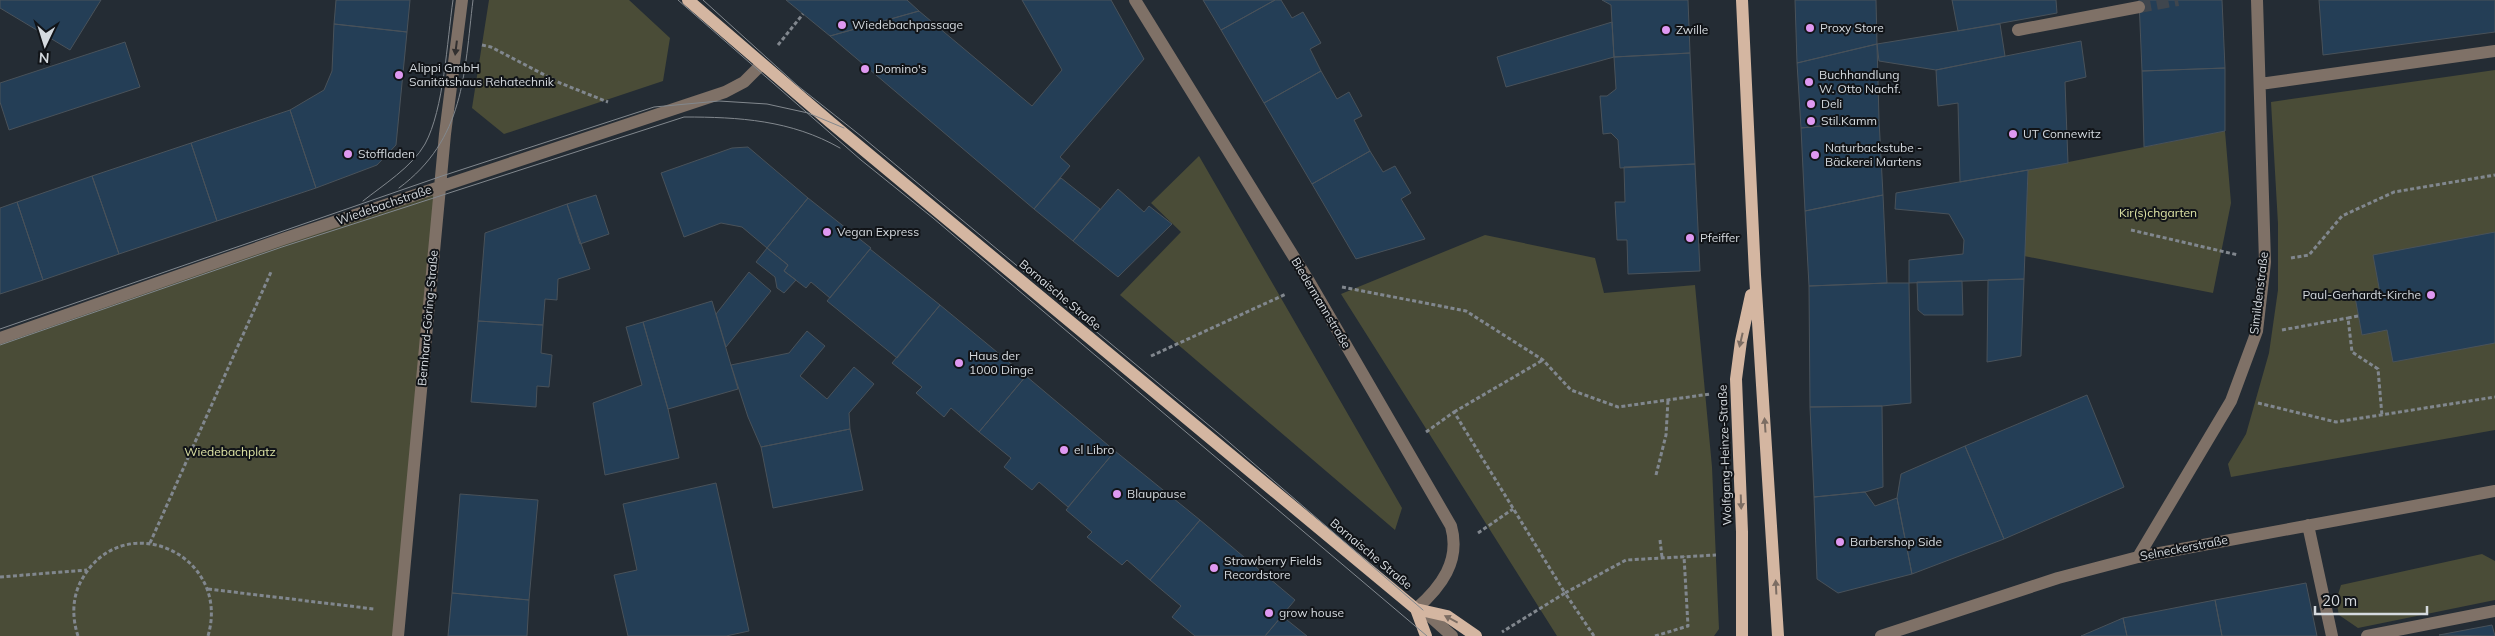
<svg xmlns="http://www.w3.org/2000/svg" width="2495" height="636" font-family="Mulish,sans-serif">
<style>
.green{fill:#4a4c37}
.building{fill:#243e56;stroke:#49525a}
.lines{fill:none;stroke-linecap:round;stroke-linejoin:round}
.minor-tunnel{stroke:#3f464e;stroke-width:12;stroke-dasharray:12 6;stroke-linecap:butt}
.path{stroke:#81878e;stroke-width:3;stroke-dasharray:4 2.5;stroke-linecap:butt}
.minor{stroke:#7f7167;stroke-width:12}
.major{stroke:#d4b6a1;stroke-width:12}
.tram{stroke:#82888e;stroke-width:1}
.oneway{fill:#323030}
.oneway2{fill:#7c6d63}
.poi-dot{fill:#df98f1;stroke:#111418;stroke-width:2}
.labels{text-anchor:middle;stroke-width:4;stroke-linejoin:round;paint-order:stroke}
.poi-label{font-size:12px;fill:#d5dadf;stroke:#111418;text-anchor:start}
.street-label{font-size:12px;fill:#d5dadf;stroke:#111418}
.park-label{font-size:12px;fill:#dfe5a6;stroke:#111418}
</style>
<rect width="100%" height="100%" fill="#242c34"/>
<path class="green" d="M489,0H629L670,38L663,81L504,134L472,108Z
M2495,70V430L2231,477L2228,464L2246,434L2269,353L2278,290V224L2271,102Z
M2225,131L2231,203L2213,293L2024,256L2028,170Z
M1199,156L1402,508L1395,530L1120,295L1181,232L1151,203Z
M441,186L398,636H0V338Z
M1485,235L1595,258L1604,293L1695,285L1712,467L1719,629L1714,636H1557L1341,294Z
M2482,554L2495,561V600L2358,628L2339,615L2336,601L2341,585Z"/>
<path class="building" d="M0,0H101L70,50L0,8Z
M336,0H410L407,32L334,24Z
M786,0H907L919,11L830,36Z
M1022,0H1111L1144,59L1060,157L1070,166L1034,209L830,36L919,11L1032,106L1062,70Z
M1203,0H1275L1221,30Z
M1275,0H1281L1292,18L1303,12L1321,43L1310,49L1321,71L1264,103L1221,30Z
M1602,0H1688L1690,53L1614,57L1611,5Z
M1795,0H1876L1877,44L1797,63Z
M1952,0H2056L2057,13L1958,31Z
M2139,0H2222L2225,68L2142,71Z
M2319,0H2495V32L2323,55Z
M1612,22L1614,57L1506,87L1497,57Z
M334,24L407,32L396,145L377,165L316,188L290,110L324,90L332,71Z
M2000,24L2005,56L1936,70L1879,61L1877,44Z
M2081,41L2086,77L2065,82L2068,163L1960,182L1958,103L1938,106L1936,70Z
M125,42L140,87L9,130L0,102V83Z
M1877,44L1879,120L1801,128L1797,63Z
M1690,53L1695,164L1620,168L1618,140L1611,133L1603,134L1600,96H1607L1616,89L1614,57Z
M2225,68V131L2144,147L2142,71Z
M1321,71L1337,99L1349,92L1362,116L1354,120L1370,151L1312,184L1264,103Z
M290,110L316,188L217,221L191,143Z
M1879,120L1883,195L1805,211L1801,128Z
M191,143L217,221L119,254L92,176Z
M748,147L808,198L767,248L742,227L721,223L684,237L661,173L732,148Z
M1370,151L1383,172L1395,166L1411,193L1401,199L1425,239L1356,259L1312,184Z
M1695,164L1700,271L1628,274L1627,240H1617L1615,202H1625L1624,167Z
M2028,170L2024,279L1909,283V260L1963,254L1964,240L1949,214L1895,209L1896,193Z
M92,176L119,254L43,280L17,202Z
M1061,178L1100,209L1073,241L1034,209Z
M1118,189L1144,212L1149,206L1172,224L1118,277L1073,241Z
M596,195L609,234L580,244L567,204Z
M1883,195L1887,283L1809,286L1805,211Z
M808,198L871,248L830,298L811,282L806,288L784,271L788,265L767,248Z
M17,202L43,280L0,294V208Z
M567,204L590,269L558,279L557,300L545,299L543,325L478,321L485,233Z
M2495,232V343L2393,362L2387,330L2362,335L2355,297L2380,293L2373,255Z
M767,248L788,265L784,271L796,280L784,293L777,288L775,277L756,262Z
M870,249L940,305L897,358L827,301Z
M749,272L771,291L726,347L716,314Z
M2024,279L2021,356L1987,362L1988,280Z
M1962,281L1963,315H1924L1918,310L1917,282Z
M1887,283H1909L1911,403L1882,406L1810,407L1809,286Z
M712,301L738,389L668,409L643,322Z
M940,305L1026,376L979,432L951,408L944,417L916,393L922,387L892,363Z
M478,321L543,325L541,353L552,355L549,387L537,386L536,407L471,402Z
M643,322L668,409L679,458L605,475L593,403L642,385L626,327Z
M807,331L825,346L800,376L827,399L854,367L874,384L849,413L850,429L761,447L748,417L731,365L789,353Z
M1026,376L1115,451L1068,507L1039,482L1032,490L1004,467L1011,458L979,432Z
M2087,395L2124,487L2004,539L1965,446Z
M1882,406L1883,487L1865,492L1814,497L1810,407Z
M850,429L863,490L773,508L761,447Z
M1965,446L2004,539L1912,574L1897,498L1901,474Z
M1115,451L1200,520L1150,580L1127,560L1122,565L1087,537L1092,532L1066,510Z
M716,483L749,631L726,636H628L614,575L637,570L623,504Z
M1865,492L1875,506L1897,498L1912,574L1838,593L1817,579L1814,497Z
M460,494L538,500L529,600L452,593Z
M1200,520L1295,600L1265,636H1195L1172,617L1181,606L1150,580Z
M2306,583L2317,636H2222L2215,600Z
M452,593L529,600L527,636H448Z
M2215,600L2222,636H2127L2123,618Z
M1282,616L1307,636H1265Z
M2123,618L2127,636H2081Z
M2492,625L2495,636L2439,635Z"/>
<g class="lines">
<path class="minor-tunnel" d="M2139,7L2178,0"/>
<path class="path" d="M482,45L491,47L560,83L608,102
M778,45L803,14
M2131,230L2238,255
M2291,258L2309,255L2342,216L2394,192L2495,175
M1342,287L1466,311L1543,360L1571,390L1618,407L1710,394
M2358,316L2348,318L2352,352L2378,369L2382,416
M2282,330L2348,318
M1151,356L1286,294
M2258,403L2336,422L2495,397
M1454,412L1543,360
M1426,432L1454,412L1565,593L1502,632
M1656,475L1666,435L1668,400
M1478,533L1513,509
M1660,540L1662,557
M150,543L271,272
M0,577L87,570
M208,589L374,609
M78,636C72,618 72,598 81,581C122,505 232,554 208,636
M1594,636L1565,593L1626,560L1716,555
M1655,636L1688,626L1684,556"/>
<path class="minor" d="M1135,0L1310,283L1451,526C1461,561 1441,587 1416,609
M2018,30L2139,7
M2260,84L2495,51
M0,338L286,238L725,92L744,82L762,64
M2308,525L2332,636
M2138,557L2231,401L2257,331L2265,262L2257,0
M1423,610L1452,636
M398,636L445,134L462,0
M1881,636L2058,578L2138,557L2495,491
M2367,636L2495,611"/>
<path class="major" d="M688,0L830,122L1416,609L1426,636
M1742,0L1755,275L1778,636
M1416,609L1447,616L1476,636
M1742,636V532L1736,379L1741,341L1751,295"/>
<path class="tram" d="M678,0L861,160L933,218L1427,636
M703,0L798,86L861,136L1223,437L1423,610
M399,188C465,139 464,74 473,0
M363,201C383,185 412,167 425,144C444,109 447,41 453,0
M0,329L442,176L654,107L719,101L767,104L808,113L844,128
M0,345L282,247L684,117C739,117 791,120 840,148"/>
</g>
<defs><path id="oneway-solid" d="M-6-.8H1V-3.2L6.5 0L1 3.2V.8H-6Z" transform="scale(1.25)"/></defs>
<use class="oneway" href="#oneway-solid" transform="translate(456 48) rotate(97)"/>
<g class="oneway2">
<use href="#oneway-solid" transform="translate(1741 340) rotate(103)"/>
<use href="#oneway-solid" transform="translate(1765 425) rotate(-94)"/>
<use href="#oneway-solid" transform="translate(1741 502) rotate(88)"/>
<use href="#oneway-solid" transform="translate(1776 587) rotate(-93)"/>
<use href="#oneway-solid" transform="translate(1451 619) rotate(-152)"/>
</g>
<g class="poi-dot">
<circle cx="842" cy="25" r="5"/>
<circle cx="1810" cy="28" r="5"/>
<circle cx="1666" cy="30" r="5"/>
<circle cx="865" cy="69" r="5"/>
<circle cx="399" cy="75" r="5"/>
<circle cx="1809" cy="82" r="5"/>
<circle cx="1811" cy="104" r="5"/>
<circle cx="1811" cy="121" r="5"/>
<circle cx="2013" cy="134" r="5"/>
<circle cx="348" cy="154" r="5"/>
<circle cx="1815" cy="155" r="5"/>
<circle cx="827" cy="232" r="5"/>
<circle cx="1690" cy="238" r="5"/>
<circle cx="2431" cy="295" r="5"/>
<circle cx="959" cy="363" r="5"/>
<circle cx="1064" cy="450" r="5"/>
<circle cx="1117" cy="494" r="5"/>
<circle cx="1840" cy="542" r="5"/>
<circle cx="1214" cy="568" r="5"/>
<circle cx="1269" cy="613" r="5"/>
</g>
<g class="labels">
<g class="poi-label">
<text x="852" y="29">Wiedebachpassage</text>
<text x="1820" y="32">Proxy Store</text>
<text x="1676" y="34">Zwille</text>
<text x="409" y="72">Alippi GmbH<tspan x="409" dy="14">Sanitätshaus Rehatechnik</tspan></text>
<text x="875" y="73">Domino's</text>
<text x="1819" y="79">Buchhandlung<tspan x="1819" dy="14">W. Otto Nachf.</tspan></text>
<text x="1821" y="108">Deli</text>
<text x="1821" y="125">Stil.Kamm</text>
<text x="2023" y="138">UT Connewitz</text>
<text x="1825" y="152">Naturbackstube -<tspan x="1825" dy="14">Bäckerei Martens</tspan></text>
<text x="358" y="158">Stoffladen</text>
<text x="837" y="236">Vegan Express</text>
<text x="1700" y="242">Pfeiffer</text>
<text x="2421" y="299" text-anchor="end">Paul-Gerhardt-Kirche</text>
<text x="969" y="360">Haus der<tspan x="969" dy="14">1000 Dinge</tspan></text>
<text x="1074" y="454">el Libro</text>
<text x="1127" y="498">Blaupause</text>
<text x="1850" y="546">Barbershop Side</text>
<text x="1224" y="565">Strawberry Fields<tspan x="1224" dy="14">Recordstore</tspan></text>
<text x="1279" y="617">grow house</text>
</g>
<g class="street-label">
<text transform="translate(384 205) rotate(-19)" y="4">Wiedebachstraße</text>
<text transform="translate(2259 293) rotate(-83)" y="4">Simildenstraße</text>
<text transform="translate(1060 295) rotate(40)" y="4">Bornaische Straße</text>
<text transform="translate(1321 303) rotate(59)" y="4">Biedermannstraße</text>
<text transform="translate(428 318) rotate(-85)" y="4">Bernhard-Göring-Straße</text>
<text transform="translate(1725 455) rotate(-92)" y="4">Wolfgang-Heinze-Straße</text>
<text transform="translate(2184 548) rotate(-11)" y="4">Selneckerstraße</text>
<text transform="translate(1371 554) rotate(40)" y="4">Bornaische Straße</text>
</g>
<g class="park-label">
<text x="2158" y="217">Kir(s)chgarten</text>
<text x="230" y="456">Wiedebachplatz</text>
</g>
</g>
<g transform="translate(45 45) rotate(184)" stroke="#111418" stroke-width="4" paint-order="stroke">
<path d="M0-4L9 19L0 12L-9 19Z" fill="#d5dadf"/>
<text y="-8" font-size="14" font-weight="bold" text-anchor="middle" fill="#d5dadf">N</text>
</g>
<path d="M2315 606v8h112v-8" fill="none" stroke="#d5dadf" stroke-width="2.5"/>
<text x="2322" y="606" font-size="15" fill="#d5dadf" stroke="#111418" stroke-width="4" paint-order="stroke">20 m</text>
</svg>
